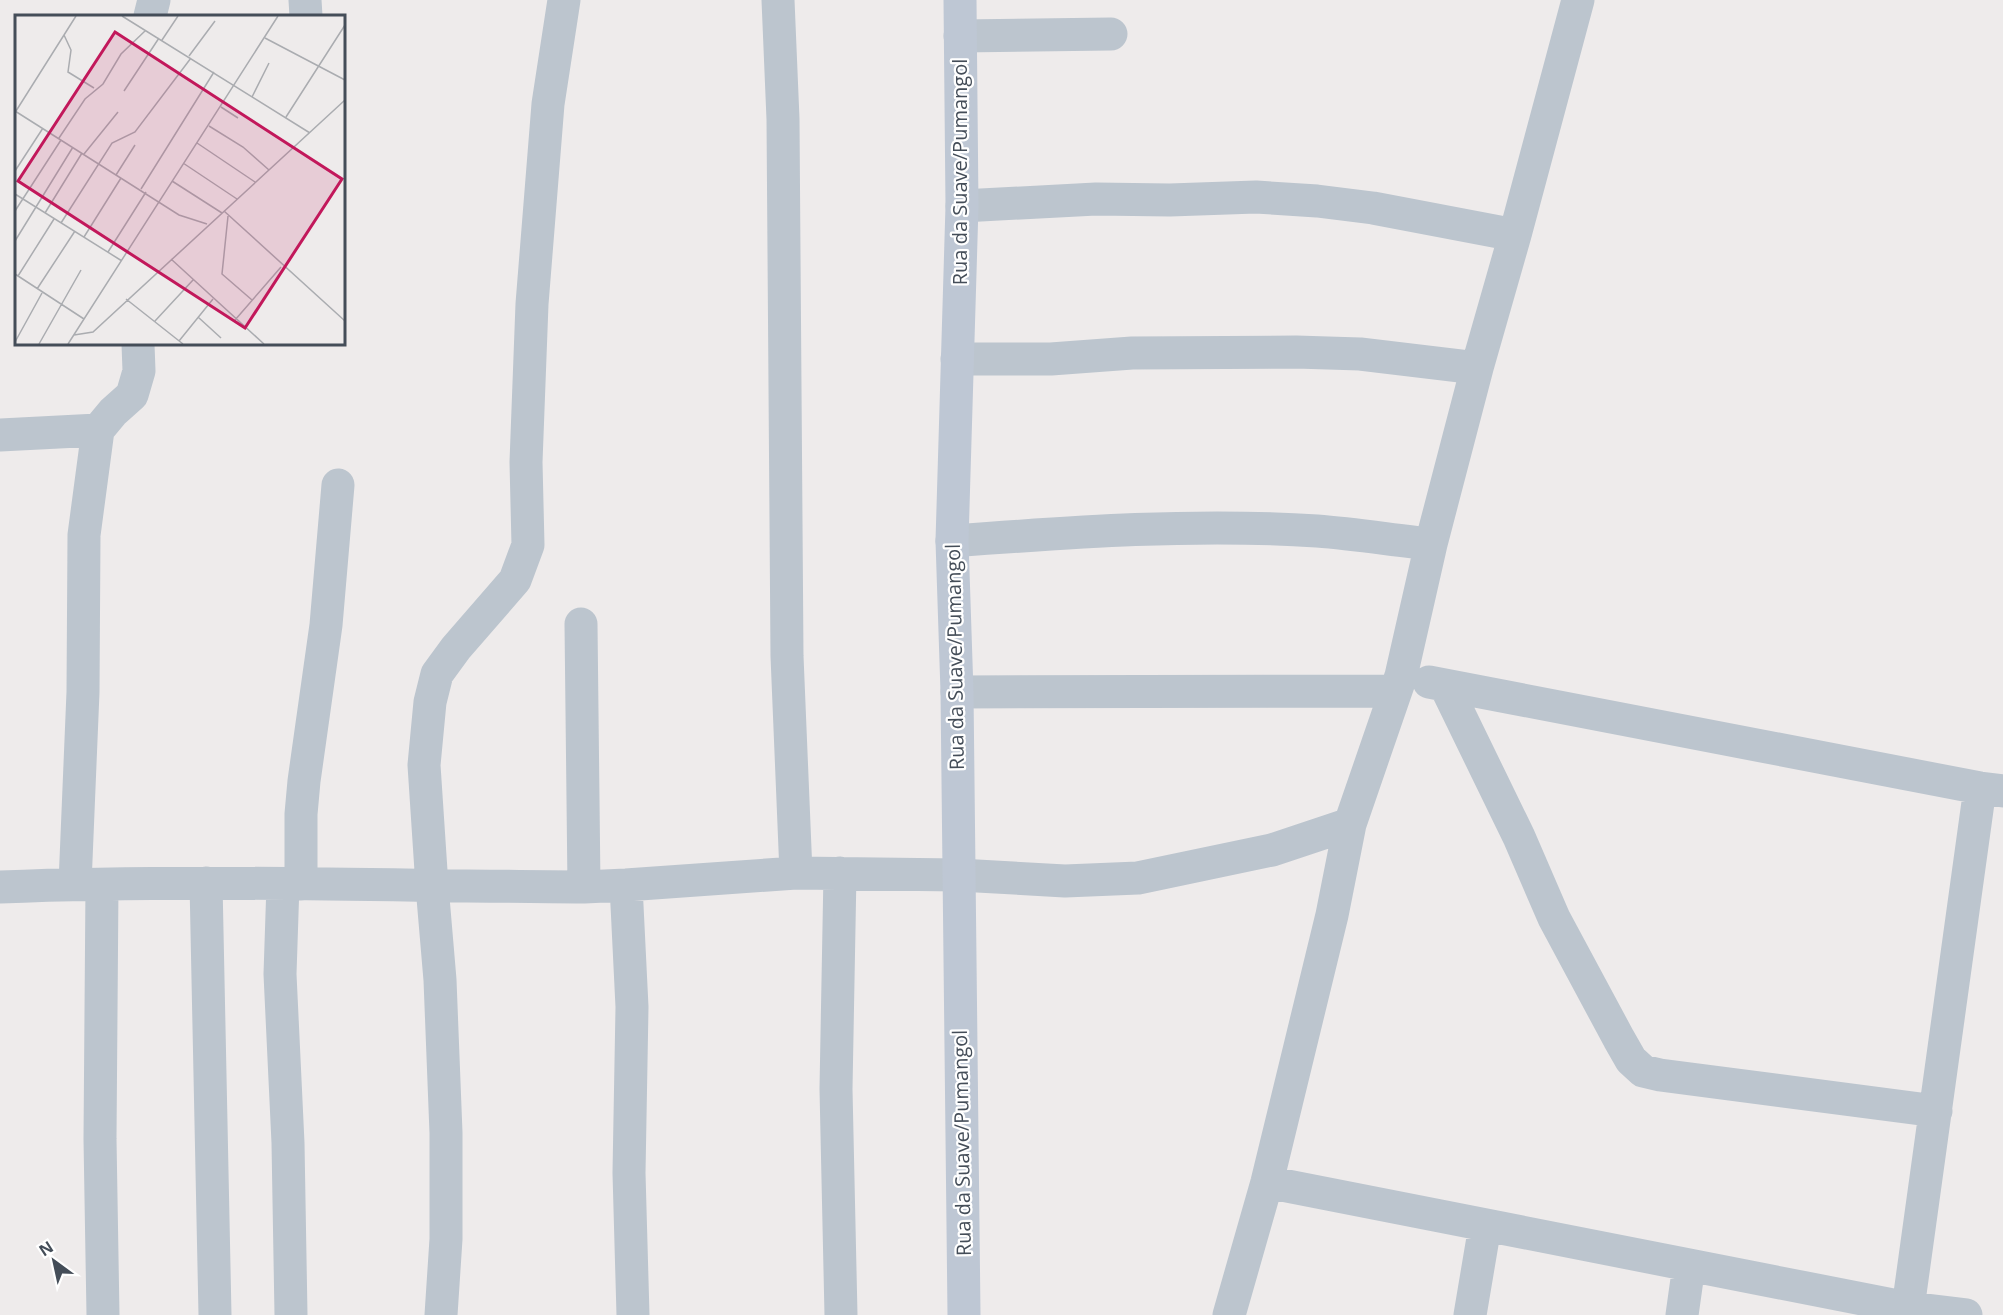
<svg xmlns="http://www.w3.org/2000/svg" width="2003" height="1315" font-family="'Open Sans',sans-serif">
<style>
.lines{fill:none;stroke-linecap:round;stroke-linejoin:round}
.street{stroke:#bcc5ce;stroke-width:33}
.secondary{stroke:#bec7d4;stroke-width:33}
.labels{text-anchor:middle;stroke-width:4.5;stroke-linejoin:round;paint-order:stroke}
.street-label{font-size:20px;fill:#444d58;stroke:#fff}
.inset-road{fill:none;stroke:#aaacb0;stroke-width:1.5}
.view{fill:#c2185b;fill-opacity:0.15;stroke:#c2185b;stroke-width:3}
.inset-edge{fill:none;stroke:#444d58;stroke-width:3}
</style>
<rect width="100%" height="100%" fill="#eeebeb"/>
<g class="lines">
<path class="street" d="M305,0L306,16
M778,0L783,119L787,656L796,873
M150,16L154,0
M960,36L1111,34
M962,206L1096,199L1170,200L1256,197L1317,201L1373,208L1515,235
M957,359H1051L1132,353L1296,352L1360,354L1477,368
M0,435L98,430
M952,541C1074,532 1195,523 1317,531C1355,534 1393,540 1431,544
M581,624L584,887
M1429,682L1980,788L2003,791
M1445,685L1519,837L1554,918L1619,1039L1631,1060L1643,1071L1660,1075L1936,1111
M957,692L1395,691
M840,873L836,1089L841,1315
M206,883L215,1315
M75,884L83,692L84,535L98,430L113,412L132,395L139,371L138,344
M283,884L280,974L288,1143L291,1315
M301,884V814L304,781L326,625L338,485
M102,885L100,1139L103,1315
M626,885L632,1007L629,1173L633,1315
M0,887C195,879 390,886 584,887L626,885L796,873L959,875L1065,881L1138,878L1272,850L1350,824
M1267,1182L1908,1308L1966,1315
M1908,1308L1980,788
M441,1315L446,1239V1133L440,980L432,886L424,765L430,702L437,674L456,648L515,580L528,545L526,462L532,304L548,104L564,0
M1229,1315L1267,1182L1332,915L1350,824L1401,676L1431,544L1477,368L1515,235L1578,0
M1470,1315L1485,1226
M1682,1315L1689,1265"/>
<path class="secondary" d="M960,0L962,206L952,541L957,692L964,1315"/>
</g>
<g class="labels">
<g class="street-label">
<text transform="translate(960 172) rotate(-90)" y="7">Rua da Suave/Pumangol</text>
<text transform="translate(955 657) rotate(-91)" y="7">Rua da Suave/Pumangol</text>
<text transform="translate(962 1143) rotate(-91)" y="7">Rua da Suave/Pumangol</text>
</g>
</g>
<g transform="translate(15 15)">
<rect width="330" height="330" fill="#eeebeb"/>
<path class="inset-road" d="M107,1L295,118M49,20L56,35L53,57L79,73M250,23L330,65M147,25L163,1M174,41L200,6M109,76L144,23M237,82L254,48M206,92L223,103M0,96L164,200L192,209M1,96L61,1M271,102L330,10M194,111L228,132L254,155M44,123L70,84L88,69L106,39L130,16M182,128L240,167M69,139L103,97M168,148L222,184M0,156L28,113M101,160L120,130M157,166L207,198M126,174L199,57M0,179L107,246M0,196L46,125M209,196L330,306M30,198L67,138M213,201L207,259L237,285M46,208L97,128L120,117L176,43M69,222L106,163M0,226L58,132M93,237L131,177M156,244L249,329M0,259L69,304M3,261L39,204M22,274L60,216M111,284L168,329M183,302L206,323M220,305L266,252M140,306L178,265M59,320L78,317L330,85M164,326L198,284M0,327L27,278M24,329L66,255M53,329L263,1"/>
<path class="view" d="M100,17L327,164L230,313L3,166Z"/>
<rect width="330" height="330" class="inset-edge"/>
</g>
<g transform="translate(54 1261) rotate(327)" stroke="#ffffff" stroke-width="4.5" paint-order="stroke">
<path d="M0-4.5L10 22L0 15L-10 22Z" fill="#444d58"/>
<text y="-9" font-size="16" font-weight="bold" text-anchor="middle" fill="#444d58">N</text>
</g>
</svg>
